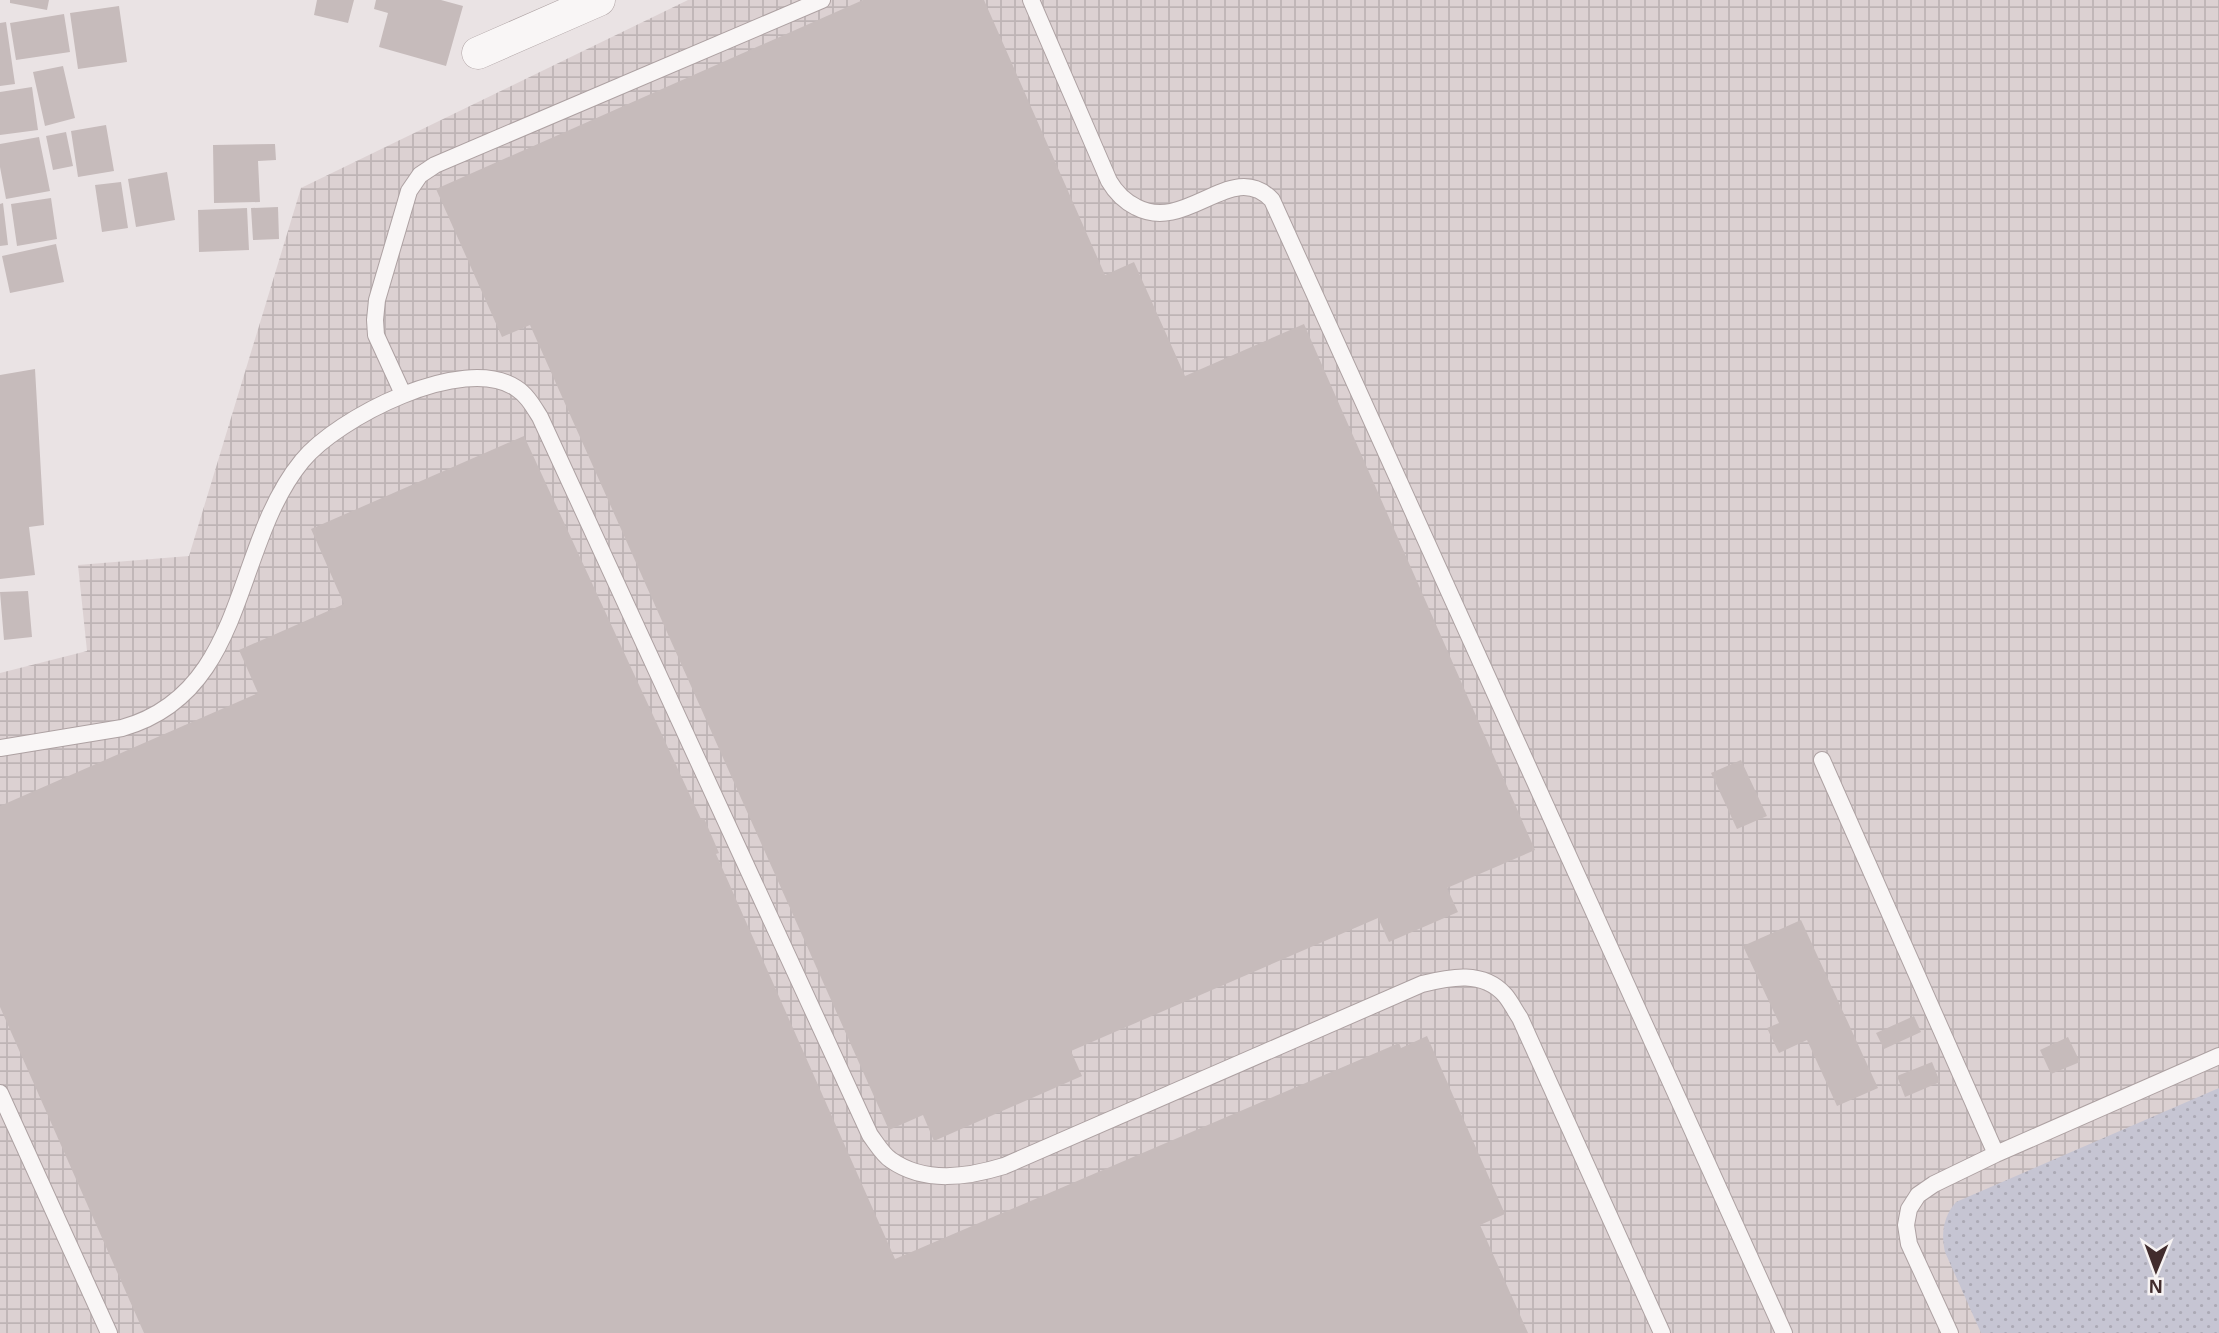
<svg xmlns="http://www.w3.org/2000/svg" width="2219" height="1333" font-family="Helvetica,sans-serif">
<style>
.industrial{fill:url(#industrial-grid)}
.grass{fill:url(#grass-dots)}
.building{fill:#c6bbbb}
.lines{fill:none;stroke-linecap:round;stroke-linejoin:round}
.service-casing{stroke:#ada1a2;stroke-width:18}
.minor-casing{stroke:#ada1a2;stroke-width:33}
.service{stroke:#f9f6f6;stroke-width:16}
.minor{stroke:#f9f6f6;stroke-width:32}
</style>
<defs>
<pattern id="industrial-grid" width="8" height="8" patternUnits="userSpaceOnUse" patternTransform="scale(1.75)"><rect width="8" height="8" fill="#dcd1d2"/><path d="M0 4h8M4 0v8" fill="none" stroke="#beb4b5"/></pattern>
<pattern id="grass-dots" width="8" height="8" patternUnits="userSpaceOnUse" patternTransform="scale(1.75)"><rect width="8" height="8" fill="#c6c5d3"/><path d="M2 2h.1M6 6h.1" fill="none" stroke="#aba9b5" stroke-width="1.8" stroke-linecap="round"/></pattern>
</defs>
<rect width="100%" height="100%" fill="#eae3e4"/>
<path class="industrial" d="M688,0H2219V1333H0V673L87,651L78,565L189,556L301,188Z"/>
<path class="grass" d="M2219,1088V1333H1981L1945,1252C1941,1234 1943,1217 1956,1202Z"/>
<path class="building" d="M10,0H49L47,10L10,3Z
M317,0H354L348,23L314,15Z
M376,0H441L463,6L446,66L379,47L388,13L374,9Z
M863,0H984L1105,275L1134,262L1185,376L1304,324L1535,850L1447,888L1458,912L1389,942L1378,918L1071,1051L1082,1076L934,1141L923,1115L889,1130L530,325L502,337L436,189Z
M119,6L127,62L78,69L70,13Z
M64,14L70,52L16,60L10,23Z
M6,22L15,84L0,86V23Z
M63,66L75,118L45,126L33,72Z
M32,87L38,130L0,135V92Z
M106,125L114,171L78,177L71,131Z
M66,132L73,166L53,170L46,136Z
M39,137L50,191L6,199L0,167V144Z
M275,144L276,160L258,161L260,202L214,203L213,145Z
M167,172L175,220L136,227L128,179Z
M121,182L128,228L102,232L95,185Z
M51,198L57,239L17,246L11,204Z
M3,203L8,245L0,246V204Z
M278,207L279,239L253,240L251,208Z
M247,208L249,250L199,252L198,210Z
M56,244L64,282L10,293L2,256Z
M35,369L44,525L29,527L35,575L0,579V375Z
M524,436L701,819L704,818L719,853L716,854L895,1259L1399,1043L1401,1048L1427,1036L1505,1214L1480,1225L1528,1333H144L0,1007V806L258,693L239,650L344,604L311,529Z
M28,591L32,637L4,640L0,592Z
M1741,760L1767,816L1737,829L1711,773Z
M1801,920L1878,1088L1837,1106L1807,1040L1779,1053L1767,1028L1779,1023L1743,946Z
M1914,1016L1921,1032L1884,1049L1876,1033Z
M2068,1037L2080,1062L2051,1074L2040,1050Z
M1932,1062L1940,1082L1905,1097L1897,1076Z"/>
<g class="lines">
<defs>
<path id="service" d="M1031,0L1109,181C1116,193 1124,201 1136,207C1187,234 1232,158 1272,200L1784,1333
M403,394L376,335L375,320L377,300L409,191L420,175L435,165L822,0
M0,748L122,728C248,693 232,546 302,461C337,418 463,353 516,388C527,395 533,406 540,417L870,1135C876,1143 883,1155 891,1160C925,1184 968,1177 1004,1166L1422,984C1450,977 1483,970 1505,995C1511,1002 1515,1011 1520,1018L1662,1333
M1822,760L1996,1154
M0,1093L109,1333
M1950,1333L1909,1244L1906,1225L1909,1209L1918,1195L1934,1184L1996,1154L2219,1056"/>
<path id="minor" d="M478,53L599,0"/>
</defs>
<use href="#service" class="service-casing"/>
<use href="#minor" class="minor-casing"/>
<use href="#service" class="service"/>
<use href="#minor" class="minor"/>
</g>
<g transform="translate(2156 1270) rotate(181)" stroke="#f7f3f3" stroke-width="5" paint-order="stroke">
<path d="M0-5L12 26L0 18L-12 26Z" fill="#412c2d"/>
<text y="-10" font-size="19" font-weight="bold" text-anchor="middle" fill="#412c2d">N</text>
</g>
</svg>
